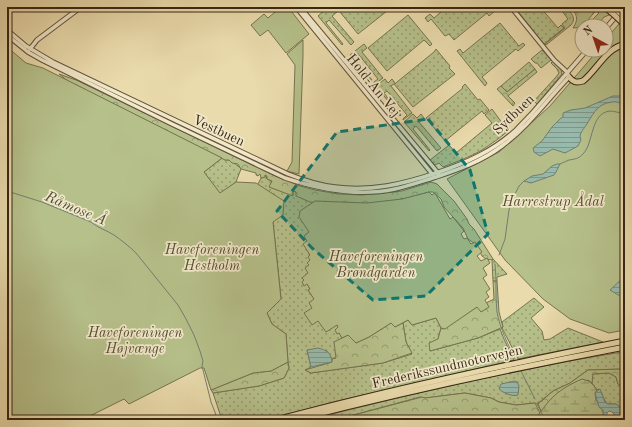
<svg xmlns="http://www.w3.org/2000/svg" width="632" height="427" font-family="'Old Standard TT',serif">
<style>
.grass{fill:url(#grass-dots);stroke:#767350}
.forest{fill:url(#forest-crowns);stroke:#767350}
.wetland{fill:url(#wetland-marsh);stroke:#767350}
.green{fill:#b6c08a;stroke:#767350}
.water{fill:url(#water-rules);stroke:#717f70}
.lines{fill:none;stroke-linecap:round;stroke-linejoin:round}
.stream{stroke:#717f70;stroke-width:1}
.minor-casing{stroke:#63533b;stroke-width:5.5}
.highway-casing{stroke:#362615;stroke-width:7}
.minor{stroke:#f1e8c9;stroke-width:3.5}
.highway{stroke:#eadbac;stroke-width:5}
.highway-bridge-casing{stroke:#362615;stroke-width:7;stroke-linecap:butt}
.highway-bridge{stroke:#eadbac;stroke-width:5}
.marked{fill:#0f766e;fill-opacity:0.2;stroke:#0f766e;stroke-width:3;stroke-dasharray:8 5;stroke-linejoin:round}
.labels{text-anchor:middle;stroke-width:3.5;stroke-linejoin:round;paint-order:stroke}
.street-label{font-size:14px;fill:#362615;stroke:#f1e8c9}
.park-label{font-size:14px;font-style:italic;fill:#564c32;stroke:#f1e8c9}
.water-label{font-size:15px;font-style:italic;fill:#4e4b3b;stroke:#f1e8c9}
</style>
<defs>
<pattern id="grass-dots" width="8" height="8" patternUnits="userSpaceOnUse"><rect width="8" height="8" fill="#b6c08a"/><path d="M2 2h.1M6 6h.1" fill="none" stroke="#959c70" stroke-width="1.8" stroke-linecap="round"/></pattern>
<pattern id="forest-crowns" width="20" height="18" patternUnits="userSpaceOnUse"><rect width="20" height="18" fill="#b6c08a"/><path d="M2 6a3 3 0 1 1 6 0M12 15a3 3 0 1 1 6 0" fill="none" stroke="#959c70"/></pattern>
<pattern id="wetland-marsh" width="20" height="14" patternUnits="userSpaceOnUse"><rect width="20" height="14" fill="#b6c08a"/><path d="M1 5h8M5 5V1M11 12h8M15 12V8" fill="none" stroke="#959c70"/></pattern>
<pattern id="water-rules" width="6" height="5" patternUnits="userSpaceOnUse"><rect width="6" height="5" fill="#98bbad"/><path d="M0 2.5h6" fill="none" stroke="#7d988c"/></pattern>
</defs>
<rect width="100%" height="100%" fill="#eadbac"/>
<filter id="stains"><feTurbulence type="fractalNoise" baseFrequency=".005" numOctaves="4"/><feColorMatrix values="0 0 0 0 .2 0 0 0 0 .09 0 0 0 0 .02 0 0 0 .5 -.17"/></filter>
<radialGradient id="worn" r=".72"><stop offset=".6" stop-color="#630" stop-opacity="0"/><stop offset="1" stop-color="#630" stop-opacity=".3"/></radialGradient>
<path class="grass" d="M328,7H331L333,9L334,8L337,12L332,16L354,42L351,45L329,20L326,23L343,44L342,45L318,16Z
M345,7H392L358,34L340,12Z
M447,7H487L490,10L494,7L496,10L489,16L487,13L454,40L449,34L445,36L431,19L428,22L425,18L430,14L434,18Z
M518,7H540L558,28L561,25L564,28L544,44L516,9Z
M559,7H566C571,13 577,18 571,25L546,45L545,44L565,28L562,24L568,19Z
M408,15L432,44L430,46L424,40L387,71L368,48Z
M500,23L519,46L523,43L525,45L518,51L516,49L482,77L487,83L485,86L457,51L460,49L463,53Z
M364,44L367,48L362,52L383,78L375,84L374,82L378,79L359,55L354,58L372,80H371L350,55Z
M436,49L450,66L449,68L455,74L413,107L394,84L391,86L412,113L403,120V119L407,115L387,91L384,93L401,115L400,116L376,86L385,79L388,83L392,79L395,83V84L397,82L434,52Z
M542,50L551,60L541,68L537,63H535L531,59Z
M553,61L561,69L562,74L537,104L534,101L556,77L559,73L557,69L551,63Z
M529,62L535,69L506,93L501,86Z
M465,84L478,100L480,99L489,110L484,114L482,111L445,141L426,118L463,88L462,87Z
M492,109L508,131C500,138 491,144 482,150C470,157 456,162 443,167L439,163L435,165L430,160L449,145L456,153L492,123L485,115Z
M413,114L417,118L421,114L424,118L419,122L441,148L437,151L416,126L413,129L430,150L429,151L404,122Z
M222,158L225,160H229C234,164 237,164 241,169L236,182L220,194L204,172Z
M265,175L266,176L267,179L272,181L270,187L293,195V191L296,192L315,202L307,241L310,260L307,284L310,289L308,290L314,299L312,308L318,321L337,325L338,327L339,333L342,338L336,358L332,359L327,351L307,350L311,367L305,370L311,373L383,363L412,354L406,342L403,323L408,320L412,325L436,318L441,328L438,339L430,351L478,338L500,329L504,339L514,360L337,401L265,420H222L213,393L259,386L284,378L289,368L288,362L286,334L272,324L267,313L281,298L273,222L258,184L261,178L265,177Z
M493,259L507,274L497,277V281H493L492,260Z
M534,298L544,307L531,318L542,331L544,340L550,339L568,328L603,342L518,359L502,328L503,327L502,322Z
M622,352L625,354V369L588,370L570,383L553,391L537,404L535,403L516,405L499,402L491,398L465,393L425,398L420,397L335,420H308C412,394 516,369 622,352Z
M609,373L616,377L618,384L625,390V411L616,404H608C604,401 602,394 599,389L597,390L592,383V374Z"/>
<path class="forest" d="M570,7H601L609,14V15L604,17L597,26H586L599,13L596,11C587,19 586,28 573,28C579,19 577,14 570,7Z
M535,69L537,72L508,96L515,103L513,106L497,89L501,86L507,92Z
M59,74L76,80L275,176L300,186L315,190L339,194L362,195L402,191L431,182L437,184L454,201L467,219L469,224L474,229L493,259L492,260L486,259L482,256L477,246L474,243L468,239L463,228L444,207L441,199L433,192H429L404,199L401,198L402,202L343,206L310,202L296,196V192L293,191V196L269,187L272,181L267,179V176L265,175V177L261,178L260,174L258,176L256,175V173L241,169L238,164L232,163L229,160H225L69,82Z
M493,281H497L499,312L503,327L478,338L430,351L429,343L438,339L441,328H445L477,307H488L486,303L494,299Z
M391,323L395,327L403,323L406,342L412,353L383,363L311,373L305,370L332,362V359L336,358L334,342L348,335L356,343L369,337Z
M288,362L289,368L284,378L259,386L213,393L211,390L253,373L271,371Z
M624,369L625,390L618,384L616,377L609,373L593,374L592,383L588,380L541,411L538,404L553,391L570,383L588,370Z
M465,393L491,398L499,402L516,405L535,403L540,413L535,420H335L422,397L425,398Z"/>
<path class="wetland" d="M582,379C590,381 592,383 597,390L595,393L596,400L603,410L604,420H535C550,398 557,390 582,379Z"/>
<path class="green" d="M281,7H288L309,34L286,53L268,30L260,36L251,25L264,14L268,18Z
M625,17V330L609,333L570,319L543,299L505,260L447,179L499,152L550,106L581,70L598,50H606V39Z
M303,40V56L299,174L287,171L292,162L295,65L287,54Z
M7,47L26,63L43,68L222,158L204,172L220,193L236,182L256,183L284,201L283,215L273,222L281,299L267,313L272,324L286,334L288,362L271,371L253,373L211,390L204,368H200L129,404L124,399L82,420H7Z
M429,192L432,195L435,193L450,219L453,217L464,231L461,234L464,239L467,238L471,244L475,242L482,252L477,256L481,261L487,258L490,263L483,268L487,275L483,278L490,289L486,292L489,297L485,300L489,307L481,312L477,307L445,329L441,328L436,318L412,325L408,320L395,327L391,323L369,337L356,343L348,335L342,338L339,333L337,334L335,330L338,327L337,325L326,332L318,321L312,325L304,313L312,308L309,303L314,299L308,290L310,289L307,284L304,286L302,282L304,280L302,278L308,273L305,268L309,265L307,263L310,260L308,257L310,255L303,244L307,241L304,236L309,232L299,217L300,211L315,201L367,203L402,199Z"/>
<path class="water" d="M613,96H621L624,99L622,103C619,103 616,101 612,102C598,104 595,111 588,122C585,128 582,129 580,136L581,140L578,146L565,153L553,149L540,156L534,152L533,148L542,141L552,127L560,119L563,117V113L571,110L585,108Z
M557,164H560L556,172L554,175L531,183L524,181L532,176L543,174L552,166Z
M625,255V299L610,290L623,278V266Z
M318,348C326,350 331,352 332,362L311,367L307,350Z
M515,381L517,382L519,386L518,395C513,397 503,393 499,389L501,384Z
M600,389L605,402L608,404H616L625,411V420H614V414L612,412L609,411L607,413L606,420H604L603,410L599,407L595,393L596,392Z"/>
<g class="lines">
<path class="stream" d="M560,164C563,163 566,161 569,160C575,159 578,159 583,154C594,143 590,113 610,111C614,111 620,113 625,114
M7,191L42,202L91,222C98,228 106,230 114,235C121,240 129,246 136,253L178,305L186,319L194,335L200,351L203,361L202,366L211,402L218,420
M499,255L505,239L509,210L511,202L519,186L524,181
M495,264C497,280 495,296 497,312C500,329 508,344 515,359
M521,371L535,399
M537,404L545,420"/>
<defs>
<path id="minor" d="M296,7L433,175
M300,7L439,174
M606,28L624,7
M7,30L26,46L53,62L288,174C303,180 319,185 335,187C371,192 403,184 436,173C466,163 493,151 516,130C527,119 537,108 547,96C560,81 574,65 587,50
M7,35L28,52L42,60L172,124L285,178C321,190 358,197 395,189C409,186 423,181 436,177C460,169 482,161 502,146C528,127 547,100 569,77L567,72L554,60L511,7
M30,49L37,40L81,7"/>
<path id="highway" d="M605,7L611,12
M569,77C573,82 576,83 583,81C598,69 605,49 625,44
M276,420C392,389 508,364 625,341
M294,420C403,392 514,368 625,347"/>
</defs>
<use href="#minor" class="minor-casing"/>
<use href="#highway" class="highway-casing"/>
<use href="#minor" class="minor"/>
<use href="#highway" class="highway"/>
<defs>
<path id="highway-bridge" d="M614,8L625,17
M611,12L623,23"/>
</defs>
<use href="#highway-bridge" class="highway-bridge-casing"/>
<use href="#highway-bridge" class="highway-bridge"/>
</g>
<path class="marked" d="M428,119L470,170L488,234L426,296L373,300L312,248L277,211L337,132Z"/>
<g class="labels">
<g class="street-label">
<text transform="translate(374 85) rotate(51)" y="5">Hold-An Vej</text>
<text transform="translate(513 114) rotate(-44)" y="5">Sydbuen</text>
<text transform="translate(219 130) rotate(25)" y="5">Vestbuen</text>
<text transform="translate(447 366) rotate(-13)" y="5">Frederikssundmotorvejen</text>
</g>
<g class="park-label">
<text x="553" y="206">Harrestrup Ådal</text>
<text x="212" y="254">Haveforeningen<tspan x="212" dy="16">Hestholm</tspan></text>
<text x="376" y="261">Haveforeningen<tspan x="376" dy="16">Brøndgården</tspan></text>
<text x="135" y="337">Haveforeningen<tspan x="135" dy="16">Højvænge</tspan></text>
</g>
<g class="water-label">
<text transform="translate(76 208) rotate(23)" y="5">Råmose Å</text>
</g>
</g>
<rect width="632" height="427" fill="none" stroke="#eadbac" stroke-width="24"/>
<rect x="8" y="8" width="616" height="411" fill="none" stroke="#362615" stroke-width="2"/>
<rect x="12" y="12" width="608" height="403" fill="none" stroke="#362615"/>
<g transform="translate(594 38) rotate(320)"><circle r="19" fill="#f1e8c9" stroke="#a69a81"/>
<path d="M0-3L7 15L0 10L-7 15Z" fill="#8f2418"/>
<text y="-6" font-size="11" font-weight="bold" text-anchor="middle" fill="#362615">N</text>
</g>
<rect width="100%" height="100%" filter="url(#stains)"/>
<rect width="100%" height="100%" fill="url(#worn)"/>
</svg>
